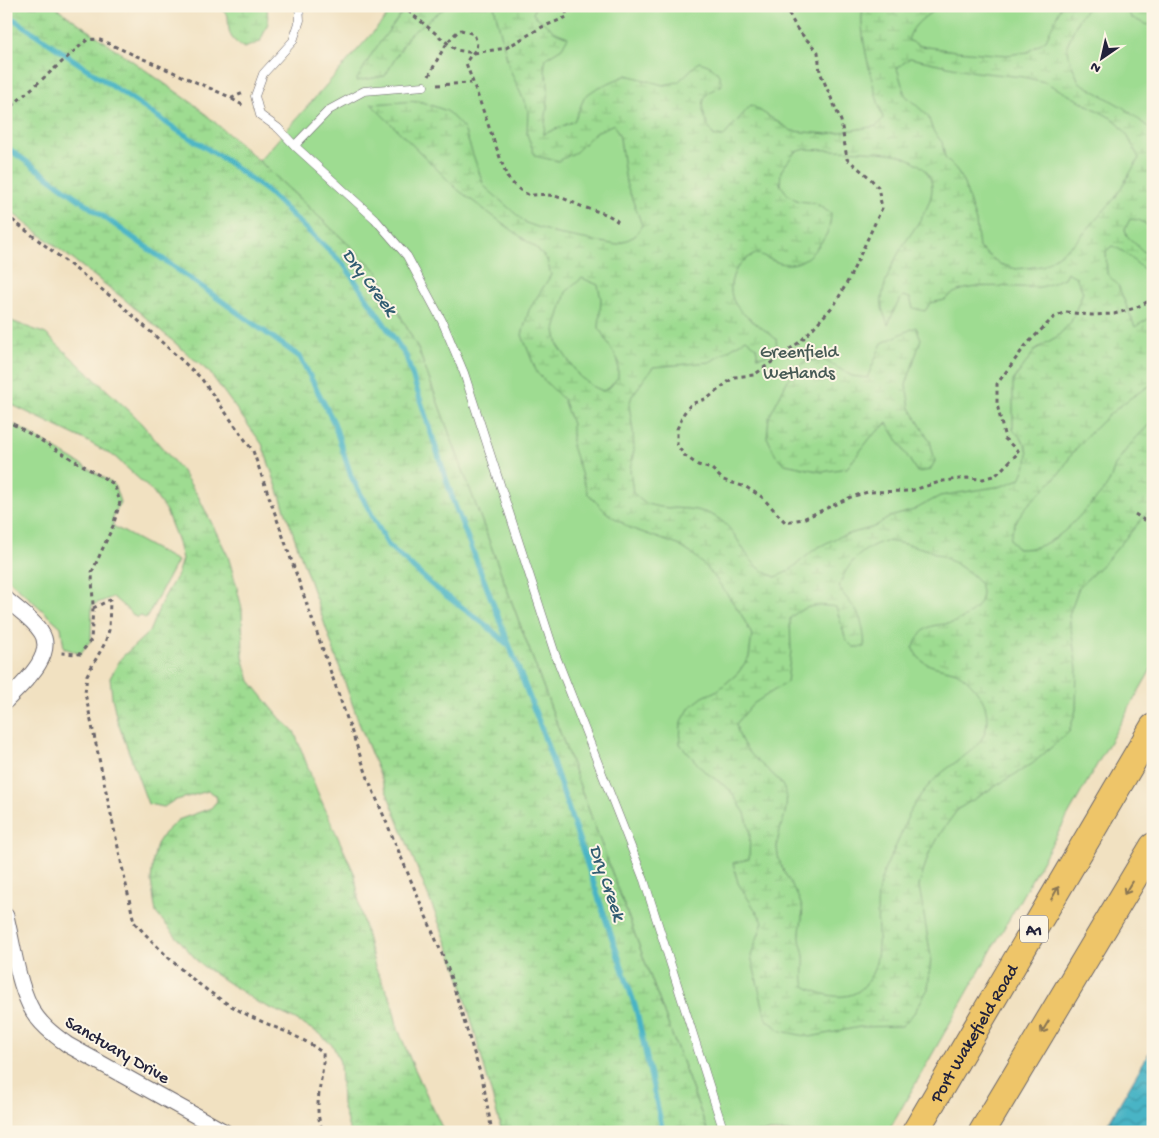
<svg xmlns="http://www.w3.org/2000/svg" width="1159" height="1138" font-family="'Gochi Hand',sans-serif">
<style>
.green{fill:#9edc91;stroke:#607f66}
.wetland{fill:url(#wetland-marsh);stroke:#607f66;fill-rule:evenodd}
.water{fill:url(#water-waves);stroke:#356b80}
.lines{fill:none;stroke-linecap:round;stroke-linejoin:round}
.stream{stroke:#48b4c5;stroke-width:5.5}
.service-casing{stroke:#6a656a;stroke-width:9}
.minor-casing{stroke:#6a656a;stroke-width:17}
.trunk-casing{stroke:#6a656a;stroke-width:28}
.path{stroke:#6a656a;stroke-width:3;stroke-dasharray:4 4;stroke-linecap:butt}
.service{stroke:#fff;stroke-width:8}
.minor{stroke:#fff;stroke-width:15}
.trunk{stroke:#eec569;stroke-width:26}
.oneway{stroke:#887452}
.labels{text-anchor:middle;stroke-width:4;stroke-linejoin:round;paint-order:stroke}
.shield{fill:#fcf5e5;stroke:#63616e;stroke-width:1}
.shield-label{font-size:16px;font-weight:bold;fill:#22223b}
.park-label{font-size:18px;fill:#475a55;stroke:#fcf5e5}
.street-label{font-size:18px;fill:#22223b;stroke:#fcf5e5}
.water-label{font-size:19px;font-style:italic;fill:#315c72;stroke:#fcf5e5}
</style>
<defs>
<pattern id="wetland-marsh" width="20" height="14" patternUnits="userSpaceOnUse" patternTransform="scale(1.25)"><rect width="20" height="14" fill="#9edc91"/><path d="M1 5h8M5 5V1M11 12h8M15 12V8" fill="none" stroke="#88bc7e"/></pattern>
<pattern id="water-waves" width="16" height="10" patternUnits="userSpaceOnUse" patternTransform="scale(1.25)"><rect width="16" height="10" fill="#48b4c5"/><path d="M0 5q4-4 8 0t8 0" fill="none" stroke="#3c92a1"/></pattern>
</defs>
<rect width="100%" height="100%" fill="#fcf5e5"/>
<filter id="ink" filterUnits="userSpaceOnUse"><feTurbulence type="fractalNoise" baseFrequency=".02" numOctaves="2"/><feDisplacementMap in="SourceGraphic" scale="10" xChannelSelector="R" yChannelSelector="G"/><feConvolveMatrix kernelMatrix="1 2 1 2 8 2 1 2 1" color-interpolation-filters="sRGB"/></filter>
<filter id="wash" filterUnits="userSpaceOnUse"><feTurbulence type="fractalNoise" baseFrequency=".0096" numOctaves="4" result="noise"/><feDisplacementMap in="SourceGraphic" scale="20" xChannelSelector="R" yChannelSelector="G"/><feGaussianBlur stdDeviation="1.12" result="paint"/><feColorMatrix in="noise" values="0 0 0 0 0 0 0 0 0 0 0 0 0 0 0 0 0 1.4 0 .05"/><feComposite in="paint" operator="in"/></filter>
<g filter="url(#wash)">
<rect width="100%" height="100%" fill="#f1e1c1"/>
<path class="green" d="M392,6H1153V666L888,1132H708L418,349L377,271L259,161L384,20Z
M15,425L114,484L120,502L113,518V526L177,561L146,619L140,615L137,618L113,597L92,605L91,640L80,654L64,648L61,627L6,577V429Z"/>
<path class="wetland" d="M6,6H54L195,105L259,161L377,271L418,349L708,1132H502L457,968L359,723L262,444L210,373L124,299L6,208Z
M219,6H267L268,23L260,42L244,48C228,38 229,33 228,16Z
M407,6H447L409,35L385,76L356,81L373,52Z
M494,6H535L533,14L555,32L568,37L562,48L546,58C542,74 548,72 548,86C549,102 545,118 544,134L574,121L585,96L597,88L627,75L663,85L678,82L699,62C714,66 719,71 722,85C718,88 711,90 708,93C697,105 707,124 713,135L723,137L751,105L792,131L828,134L877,126L883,118C876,98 855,23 864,6H941C927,15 913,23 908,40L921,46L956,51L1007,55L1028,52L1046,40L1061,6H1089L1079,18L1067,45L1070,60L1079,82L1124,108L1153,131V228L1139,220L1130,219L1125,229L1127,236L1144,252H1153V274C1137,268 1130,252 1112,246L1106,251L1107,274L1118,285L1135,327L1153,316V384C1122,401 1097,424 1074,451C1068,459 1064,468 1057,476C1038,497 1016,509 1010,539L1017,549C1048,550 1066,531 1085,510C1094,501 1104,492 1110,480C1112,476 1113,470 1115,466C1125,449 1139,434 1153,421V506L1108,559L1079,587L1069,615L1077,669L1076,710L1069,732L1032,764L958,809L942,831L928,856L919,886L931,957L928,989L914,1013L902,1026L860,1027L810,1037L781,1031L766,1019L751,956L763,922L738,883L733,863L749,859L750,832L745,813L729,789L704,771L680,744L681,723L690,707L703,697L718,690L738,673L749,657L752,635L741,614L714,576L695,556L678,545L630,528L607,513L588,494L572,446V424L563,399L537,373L522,335L529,310L551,275L547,260L536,248L458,190L371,104L419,101L447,111L464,129L484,186L526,223L557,234L617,245L635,236L642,225L626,183L620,138L614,124L596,132L576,152L558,161L535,156L527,134L528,110L509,67ZM910,58L976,72L1023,77L1045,82L1115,120L1126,133L1139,158L1115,198L1076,242L1043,266L1016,269L1000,264L979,248L976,222L964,184L956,169L945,158L942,142L933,131L928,116L905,95L897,68ZM806,149C829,151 887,149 905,157C964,182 910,227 895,260C889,271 880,294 882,307C883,313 886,319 888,325L896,306L903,296L910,298L913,308L925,311L930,303L945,300C962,279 1013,289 1039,287C1048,286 1056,281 1064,278L1067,272L1076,277L1083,292L1071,322L1058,336L1036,349L1013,381V430C1032,448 1031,456 1020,479L1002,486L940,496L914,510L890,517L874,527L838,537L815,549L789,571L776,577C740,565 743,531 714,516C692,504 666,512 645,503C641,501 637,496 633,493L630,470L634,450L633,431L629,405L632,396L653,367L710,362L746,339L756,347L758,357L770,354L777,348L776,339C755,320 722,309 733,276C738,263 746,258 758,253C783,268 800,270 819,245C828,234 830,228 831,214L816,203L798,201L788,195L780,184L781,171L795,152ZM582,278L598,285L601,299L599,328L618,360V377L611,386L603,391L592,386L579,376L558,345L555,330L566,292ZM885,541C919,545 939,552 967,571C996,590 978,614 952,623C944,625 932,624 926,629C919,634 916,642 913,648C921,667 935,666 953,671C965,674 982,695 985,706C994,741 970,751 948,768C932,780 918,796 909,814C905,822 903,831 899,839C891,857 880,874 878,895C874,926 887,959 864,986C850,1003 822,996 805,986C802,976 805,966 804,956C803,948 799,941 800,934C800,926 804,915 802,907C796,886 778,871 777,848C777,830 789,814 786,796C783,770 743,764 736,724L753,704L787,682L791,651L790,618C805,605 817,604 836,607L846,640L853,647H865C864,636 863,622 857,612C852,603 844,597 839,587C846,564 862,548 885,541Z
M1124,6H1153V23L1148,25L1132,18Z
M6,319L46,334L135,416L181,470L198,496L228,556L236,584L242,609L243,657L250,681L280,718L294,731L317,791L355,875L360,909L375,967L391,1000L398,1029L411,1061L444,1132H350L342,1104L340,1062L333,1046L320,1034L292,1018L257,1002L200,964L156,913L151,881L153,860L157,844L164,833L178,820L211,808L217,801L216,795L208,791L173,801L164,807L148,804L117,720L112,697L110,678L121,658L149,632L162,601L177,575L182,559L177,539L166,511L152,491L115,457L87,441L6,402Z
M916,327L921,339L906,385L910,408L930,441L935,461L930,470L917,472L887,423L871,437L847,468L822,472L785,464L776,456L767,437L769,417L791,374L806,361L824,360L852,376L867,378L882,343Z"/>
<path class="water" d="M1153,1046V1132H1103Z"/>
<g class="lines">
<path class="stream" d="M6,14L177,130L224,159L268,192L345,266L406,356L454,503L541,727L636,1009L663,1132
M6,147L300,357L334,423L351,476L388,545L432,585L487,626L508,645"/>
</g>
</g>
<g filter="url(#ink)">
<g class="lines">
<defs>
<path id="service" d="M299,6L300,20L293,41L263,74L255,96L260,115L278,128L296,147L375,219L407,256L442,321L464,373L555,654L644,880L724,1132
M296,147L297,143L329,110L364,91L424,86"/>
<path id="minor" d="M6,599C17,609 33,619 41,632C57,655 21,685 6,701
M6,916C13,945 17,979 30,1006C38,1023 54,1035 68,1045L225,1132"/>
<g id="trunk">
<path id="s1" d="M915,1132L1153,727"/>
<path d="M982,1132L1153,846"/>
</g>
</defs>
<use href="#service" class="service-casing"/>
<use href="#minor" class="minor-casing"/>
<use href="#trunk" class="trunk-casing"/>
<path class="path" d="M402,6L456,50L474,53L506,48L542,27L567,17L565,6
M785,6L797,29L818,52L820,72L841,121L847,159L869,177L878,187L882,208L849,279L835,304L801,341L754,375L734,377L708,398L691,404L684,413L677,429V445L684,455L698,465L712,469L723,480L746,487L762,497L785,522L803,519L851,497L868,492L910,491L943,481L967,478L983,479L996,475L1019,452L1005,439L997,404V384L1026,345L1053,318L1065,312L1091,315L1114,314L1135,308L1153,299
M429,76C436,62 448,36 461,30L474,34C481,52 473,49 466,63L507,177C532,206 531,189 558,197C567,199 575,204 583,207C597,212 607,212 618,222
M437,85L471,83
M232,99L244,106
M6,111L87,40L98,39L232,98L243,93
M6,215L118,302L201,378L253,451L369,781L447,966L483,1082L492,1132
M6,419L14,425
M6,429L15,425L114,484L120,502L113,526L92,572L93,608L91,640L80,654L60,653
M1135,514L1153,526
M93,608L110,600L109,630L105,643L87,675L85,693L134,922C167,958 201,991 244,1013C270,1027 299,1034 323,1053C325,1077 310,1109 324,1132"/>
<use href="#service" class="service"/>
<use href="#minor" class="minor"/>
<use href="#trunk" class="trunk"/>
</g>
<defs><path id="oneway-shaft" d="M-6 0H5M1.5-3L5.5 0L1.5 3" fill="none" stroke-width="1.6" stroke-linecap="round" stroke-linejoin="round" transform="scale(1.25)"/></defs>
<g class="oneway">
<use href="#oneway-shaft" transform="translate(1128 888) rotate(121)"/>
<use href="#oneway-shaft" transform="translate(1055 893) rotate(-60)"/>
<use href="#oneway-shaft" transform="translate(1045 1027) rotate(121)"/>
</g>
</g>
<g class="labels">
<rect class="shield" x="1020" y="915.5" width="28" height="27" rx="4"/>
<g class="shield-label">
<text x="1034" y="935">A1</text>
</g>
<g class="park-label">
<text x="799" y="357">Greenfield<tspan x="799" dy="21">Wetlands</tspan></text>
</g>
<g class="street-label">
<text dy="6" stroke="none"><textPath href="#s1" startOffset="115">Port Wakefield Road</textPath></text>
<text transform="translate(118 1049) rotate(30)" y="6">Sanctuary Drive</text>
</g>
<g class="water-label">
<text transform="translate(371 281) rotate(53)" y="7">Dry Creek</text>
<text transform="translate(609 882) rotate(71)" y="7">Dry Creek</text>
</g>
</g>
<rect width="1159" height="1138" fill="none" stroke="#fcf5e5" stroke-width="25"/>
<g transform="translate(1102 58) rotate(214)" stroke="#fcf5e5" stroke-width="4" paint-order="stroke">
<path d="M0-4L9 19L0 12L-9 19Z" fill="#22223b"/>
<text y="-8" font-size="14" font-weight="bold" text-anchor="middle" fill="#22223b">N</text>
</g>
</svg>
